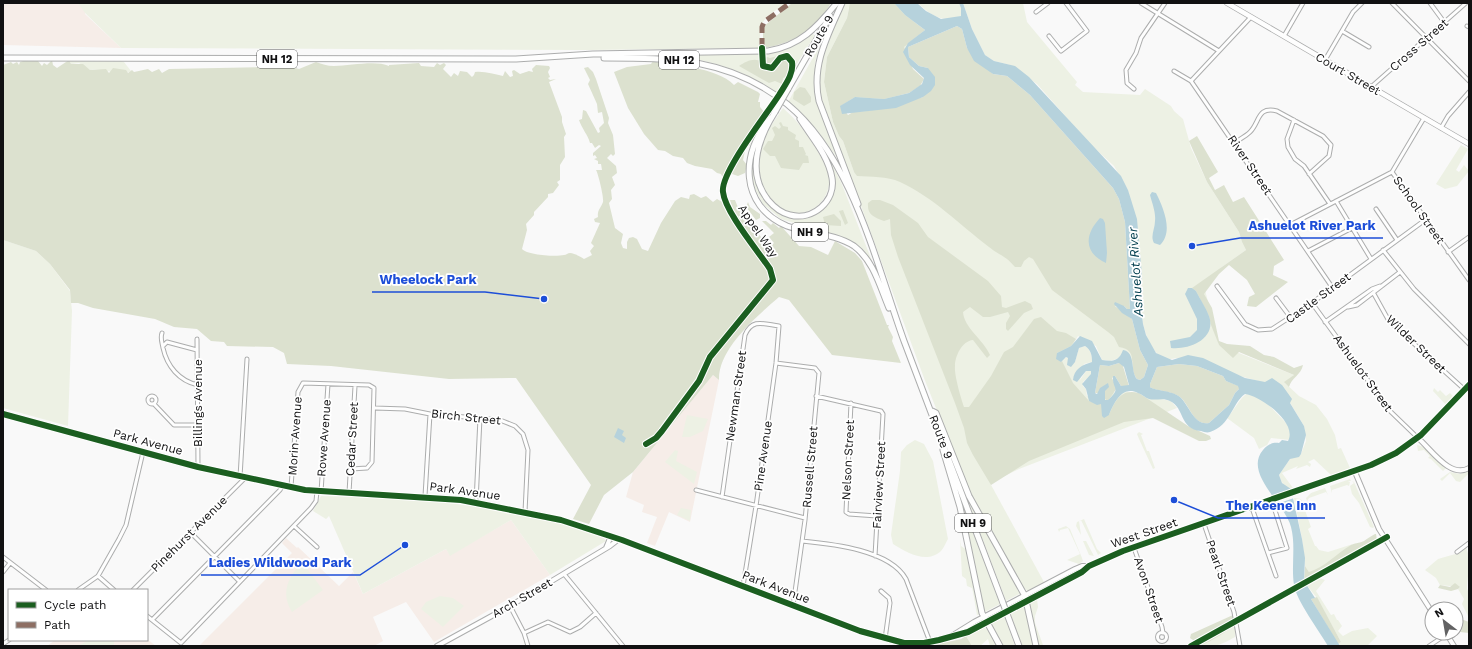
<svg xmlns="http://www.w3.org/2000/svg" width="1472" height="649" font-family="'Work Sans',sans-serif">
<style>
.education{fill:#f6ede8}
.green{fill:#edf1e4;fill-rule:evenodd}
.forest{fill:#dce1cf}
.water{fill:#b6d2dc;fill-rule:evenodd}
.pier{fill:#f9f9f9}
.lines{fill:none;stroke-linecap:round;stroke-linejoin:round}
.minor-casing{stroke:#acadad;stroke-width:5}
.tertiary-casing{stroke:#acadad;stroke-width:6}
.secondary-casing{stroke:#acadad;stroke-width:6}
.trunk-casing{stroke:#acadad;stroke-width:7}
.minor{stroke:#fefefe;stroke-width:3}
.tertiary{stroke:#fefefe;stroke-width:4}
.secondary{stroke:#fefefe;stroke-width:4.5}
.trunk{stroke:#fefefe;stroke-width:5}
.trunk-bridge-casing{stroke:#acadad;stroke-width:7;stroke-linecap:butt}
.trunk-bridge{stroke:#fefefe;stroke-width:5}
.quiet{stroke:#8d6e63;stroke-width:5;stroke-dasharray:10 5;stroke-linecap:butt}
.cycleway-casing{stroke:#fff;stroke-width:8}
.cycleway{stroke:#1b5e20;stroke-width:6}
.labels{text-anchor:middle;stroke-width:3.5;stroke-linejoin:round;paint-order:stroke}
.shield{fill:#fff;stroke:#585859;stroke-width:1}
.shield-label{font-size:11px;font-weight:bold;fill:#111112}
.street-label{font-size:12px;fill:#111112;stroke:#fff}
.water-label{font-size:13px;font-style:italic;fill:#054151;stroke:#fff}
.leader{fill:none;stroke:#1d4ed8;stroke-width:1.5}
.callout-dot{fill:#1d4ed8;stroke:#fff;stroke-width:1.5}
.callout-label{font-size:13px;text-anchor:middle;font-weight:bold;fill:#1d4ed8;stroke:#fff;stroke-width:3.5;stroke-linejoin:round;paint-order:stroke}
</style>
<rect width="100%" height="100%" fill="#f9f9f9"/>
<path class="education" d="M3,3H85V14L121,48L3,45Z
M713,375L719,380L690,522L669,512L655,546L647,543L657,517L642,512L644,505L626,497L633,472Z
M511,520L550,575L434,642L406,602L373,617L383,641L374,646H199L292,553L282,543L286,538L297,548L298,547L339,586L353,572L363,594L446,549L450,555Z
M147,639L156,646H47L55,640Z"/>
<path class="green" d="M78,3H787C763,18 759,20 760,48L588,50L121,48L85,13Z
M846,3H959L961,5V16C943,24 930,15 918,3L896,108L1148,365L1120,358L1110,361L1102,360L1096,346L1078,336L1063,361L1066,357L1075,362L1079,348L1085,346C1091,350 1092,355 1092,362L1084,364L1080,380L1086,371H1091L1092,374L1083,382V386L1086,389L1087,396L1126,391L1150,399H1161L1171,401L1177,408L1019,469L990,483L1044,582V583L1028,591L1022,587L970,494L924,378L820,94C816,62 829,35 842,7ZM849,7L854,172L843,141L839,136L833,122L824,82L827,57L847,18Z
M963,3H1023L1027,22L1077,82L1075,85L1083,92L1140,95L1145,89L1171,106L1174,111L1183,119L1191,148L1207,182L1239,232L1242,242L1246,250L1222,267L1205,290L1219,345L1294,375L1285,383L1299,396L1316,405L1327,419L1335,435L1338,449L1341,448L1350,468L1331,475L1314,459L1308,462L1311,464L1310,467L1307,465L1296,469L1298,466L1282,473L1293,488C1285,490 1281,482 1279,475L1290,459L1301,454L1306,441L1304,426L1289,401L1276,386L1176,358C1156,364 1147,340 1143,324L1128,190L1114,166L1090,144L1037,84L1010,65L994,61L985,55L972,29Z
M812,34L815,35L778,94C749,72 714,61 677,56L790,47Z
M819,47L815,63V89L841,163L816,129L788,102Z
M69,60H119L124,62L131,71C121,77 101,67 90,70L79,63L71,64Z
M783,108C797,120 808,135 817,150C822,159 828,168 829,178C831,199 811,218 790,212C764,206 755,173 759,150C763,135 775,120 783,108Z
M762,134L754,164L765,198L790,216L818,211L832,191L826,158L828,157L841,182L872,261L871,262L858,249L827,233L781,219L763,204L752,183L751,159Z
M1461,145L1468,149L1456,170L1459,172L1464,165L1469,171L1457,186L1445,189L1436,184Z
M3,240L36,251L50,264L70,291L72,311L68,426L3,408Z
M1434,388L1438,392L1440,390L1446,396L1450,393L1453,396L1446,405L1433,391Z
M1248,393L1258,394L1292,429L1290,440L1271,438L1267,445L1259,449L1254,438L1227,418C1234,411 1240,397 1248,393Z
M687,415L708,419L703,431L690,437H682Z
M1139,432L1143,434L1141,435L1147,451H1149L1155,468L1153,469L1139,439L1137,434Z
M915,440L924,444L933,461L948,539C946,542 944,548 941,551C927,564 907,553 893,544L891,535L900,471L901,452L907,445Z
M1417,445L1424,447L1446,468L1443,471L1431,459L1428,458L1430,456L1424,450L1418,451Z
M675,450L678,451L676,461L697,472L694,484L665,462Z
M1469,470V473L1460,482L1456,481L1450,473L1442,481L1440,479L1450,472L1460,474Z
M1350,479L1351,481H1348L1350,482L1349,486L1347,485L1332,490V493L1330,486Z
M1352,481L1354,482L1374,527L1373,528L1370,527L1359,503L1352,494L1350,486L1354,483Z
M1325,488L1328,495L1326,492L1309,498L1307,501L1306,498L1311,493Z
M964,490L1021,593L1006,601Z
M321,496C408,498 493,503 577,528C585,531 602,533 606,541L550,575L511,520L450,556L446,549L363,594L329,516L326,519L313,511Z
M1294,498L1301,499L1311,527L1308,529L1315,546H1316L1319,550L1328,552L1353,544C1343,551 1320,572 1309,572L1305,566L1302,539Z
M960,503H962L1000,604L983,613Z
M681,508L691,510L690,521L677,515Z
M1084,519L1097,549L1101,553L1098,555L1081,520L1079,521L1081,535L1076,526L1077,522Z
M1066,526L1070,529L1082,558L1083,561L1079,564L1067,560L1080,554L1068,528L1060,530L1059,532L1058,529Z
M960,539L961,546L967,550L980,609V614L977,615L973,592L972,588L967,586L966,579L962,576Z
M1083,541H1086L1094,556L1089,555Z
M1466,548C1472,559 1467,578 1467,589L1469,593V618L1462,604L1464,599L1458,589L1460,587L1440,585L1436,578L1425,570L1438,559L1459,553Z
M302,562L323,590L292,612C280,593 288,578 302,562Z
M1317,577L1325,580L1316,591L1331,615L1334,614L1337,620H1338L1342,626L1338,631L1343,636L1352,631L1368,628L1377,636L1367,646H1340L1338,644L1341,642L1317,598L1305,583Z
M440,596L453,598L464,606L443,627L421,609L426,602Z
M1037,599L1038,607L1035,616V623L1043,645L1038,646L1029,605Z
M1024,605L1032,641L1034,646H1022L1010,612Z
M1004,615L1015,646H1001L988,624Z
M1235,625V637C1219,646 1217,646 1199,646Z
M982,627L987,629L998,646H990L988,639L980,646H972L966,636Z
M89,640H114V646H78Z"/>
<path class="forest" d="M792,3H831C816,29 793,44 763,48V27Z
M850,3H894L905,15L925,30L904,47L913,69L924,79L920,86L909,93L884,99L855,97L841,106L848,115L853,112L867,111L923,97L928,68L919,66L909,57L908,47L957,26L962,29L967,48L993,74L1007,76L1030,95L1113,188L1119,199L1125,222L1130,309H1127L1124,306H1115L1132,319L1140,350L1148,365L1144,377L1140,380L1137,379C1127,366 1140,350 1119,347L1114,337L1108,332L1052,290L1033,259L1029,257L1024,261L1021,267H1015C1005,255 1000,256 989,247C960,225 933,197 900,182C887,176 871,177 857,176L854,172L843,141L839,136L833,122L824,82L827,57L847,18Z
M789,53L792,57L789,56L787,58C792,66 792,74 783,78L782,84L775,81L769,83L739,66C746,61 755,57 762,62L763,59L767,57L770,58Z
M26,60L38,61L42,66L44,63L47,65L52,60L53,65L57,68L69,60L71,64H83L90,70L106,69L109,73L113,68L126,70L128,73L132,70L134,72L148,69L152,72L159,69L162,73L169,69L267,67L278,66L281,64L299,69L316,62C322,64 327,66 334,66C350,66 375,60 389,66V65L419,63L421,66L434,67L437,63L440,65L444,63L446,65L443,69L451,77L454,73L458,76L460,71L467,72L472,77L474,75L475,72C485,71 493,74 503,76L505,71L510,77L513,76L512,71L514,70L520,74L529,71L533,72L532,69L536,65L549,66L550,68L548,72L550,77L548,78L550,80L556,79L549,82L562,117V122L566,134L564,137L565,157L560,165V180L557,182L559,185L553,193L548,194V197L534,212V215L526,224L527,230L522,249C527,255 555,257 564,255C566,255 568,253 570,253C574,253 581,257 584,259L592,255L590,251L594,246L591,243L600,223L595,222L594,219L598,217C597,210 601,208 603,202C604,197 598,173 596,170H602L601,164H598V161L594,159L597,158L595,155L593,156V153L601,146L599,145L595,148L592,143H590C588,135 582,129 579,120L582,119L583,110L586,111L598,133L600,132L599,128L604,123L602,112L598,113L597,104L588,84L590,80L584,68L588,67L593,72L596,79L609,118L608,123L613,135L615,154L613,156L611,154L607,158L616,166L617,173L612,177L615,185L611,190L612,199L609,203L615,228L623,234L621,243L623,248L627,249V242L629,238L633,237L637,239L642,249L648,251L661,223L675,201L681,197L689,199L690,195L694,194L701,198L706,196L713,202L717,199L724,203L735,220L739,217L734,213L730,200H735L739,210L761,237L767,250L774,243L769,237L774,233L762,221H766L771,225L773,223L779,228L781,226L799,246L811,247L828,255L835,241L855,253L862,261L887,325H889L888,327L893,337L892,341L901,363L832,355L789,300L779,297C756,317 718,349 719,380L713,375L633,472L604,495L589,524L573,519L591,485L516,378L449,379L331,366L287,364L284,353L273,347L227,346L224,342L211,341L197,329L174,327L155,319L93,308L78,303H71L70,290L50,264L36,251L3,240V65L11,62L13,64L17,62L19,65L20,62Z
M653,61L667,65L669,64L676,67L685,65L695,70V68C707,70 726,76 734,85L738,82L758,92L760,94L758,102H760V107L765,113L762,124L749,146H746L743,160L747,165L745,173L738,176L732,174L728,177L722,176L721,174L717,173L712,169L695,166L687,163L683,158L673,156L665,151L658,150L644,134L628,108L614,72L627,67L651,64Z
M800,87L805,88L811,97V102L804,106L793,99L794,92Z
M781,122L783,126L788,127V130L796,135L795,139L799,141V147H803L806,154L805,155L808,156L809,163H803L799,170L781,168L775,156H770L763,149L768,141H772L775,135L772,128L775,126L779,129L781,127L779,123Z
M1197,136L1218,172L1209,178L1215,190L1224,185L1233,202L1244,197L1284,260L1274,266L1273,275L1288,282L1256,307L1247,306L1249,297L1255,294L1247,280L1229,265L1219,274L1204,294L1212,308L1219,341L1227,344L1250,346L1264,355L1274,357L1294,368L1303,365C1301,375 1291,378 1289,387L1284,382L1294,375L1239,352L1233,358L1219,345L1211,325L1209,316L1196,291L1192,288L1246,250L1242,242L1239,232L1207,182L1189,141Z
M872,200H880L893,205L918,223L928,237L988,281L1001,296L1002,307L1006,308L1025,301L1031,304L1033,309L1024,313L1008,331L1006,329V323L1010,316L1008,312L990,317H983L970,307L963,312C964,328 983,339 990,355L987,358L973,340C962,341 955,356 955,366C954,375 961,398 964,407H969L991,376L1004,352L1013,347L1034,319L1041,317L1057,331L1066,333L1076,339L1071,346L1057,353L1061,362L1062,361L1073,383L1089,401L1101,404L1109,415C1115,401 1121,388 1139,393L1188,426L1210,436L1211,439L1206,441H1199L1153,418L1124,422L1029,461L991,485L973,455L967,443L964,428L955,403L898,257L891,235L890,219L884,221C874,217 867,215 868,203Z
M748,202L750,207L760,214V218L756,220L746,207Z
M843,210L848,223L845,225L839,211Z
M834,214L841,221V226L825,225L823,217Z
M1119,363H1122L1129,386H1121L1115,376L1112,378L1117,388L1108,401L1105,399L1104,386L1098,393H1095L1100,365L1109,366Z
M1179,364L1197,366L1223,376L1226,381L1239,386V389L1235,393L1229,405L1209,423C1193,426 1190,405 1180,397C1172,391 1155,391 1150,387V384L1157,367Z
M1375,534H1376L1377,540L1304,582L1305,566L1309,572C1325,567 1336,554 1351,545C1355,543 1360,543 1364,541C1367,539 1371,536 1375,534Z
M1455,583L1460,587L1458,589L1451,591L1438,588L1440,585L1450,587Z
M1317,597L1341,642L1338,644L1311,599Z
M1233,615L1234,621L1196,642L1190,638L1191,634Z
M1461,619L1469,622V633L1460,632Z
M1235,624V625C1223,633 1207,646 1193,646Z
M966,636L972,646H930L961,639Z"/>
<path class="water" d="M894,3H917L926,11L941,19L961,16V8L959,3H963L972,29L985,55L994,61L1015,66L1029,77L1121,176L1128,190L1137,219L1142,276L1140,299L1143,324L1146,335L1156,353L1172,360L1188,355L1203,358L1245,378L1265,382L1272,378L1282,385L1292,399L1290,403L1304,426L1306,435L1301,454L1299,457L1290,459L1279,475L1282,483L1291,489L1302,539L1305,558L1304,581L1315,598L1311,599L1340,646H1328C1320,632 1296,600 1294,585C1291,566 1296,546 1291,527C1286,505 1243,473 1263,450C1267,445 1272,442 1279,443L1282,440L1288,441C1298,423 1261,396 1245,394C1232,403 1231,425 1210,432C1207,433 1204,432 1201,431C1179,429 1185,408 1170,401C1163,397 1156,401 1149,399C1145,398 1142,394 1138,393C1122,385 1114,403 1109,415L1104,418L1102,416L1101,404L1097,405L1089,401L1086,389L1082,384L1091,374V371H1086L1077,382L1073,380C1074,369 1082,365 1092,362C1092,355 1091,350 1085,346L1079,348L1075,362L1071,367L1067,365L1068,358L1066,357L1061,362L1056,359L1057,353L1071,346L1080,336L1092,341L1102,360C1113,362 1119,361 1123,350C1136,352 1130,371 1137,379L1140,380L1144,377L1148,365L1140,350L1132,319L1122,313L1114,304L1115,302L1124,306L1127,309H1130L1125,222L1119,199L1113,188L1030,95L1007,76L993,74L974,61L967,48L962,29L957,26L908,47L909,57L919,66L928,68L935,77V85L931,91L923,97L896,108L842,114L840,106L855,97L884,99L909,93L922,84L924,78L910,65L903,52L908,43L925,30L905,15ZM1119,363L1124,367L1129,385L1121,386L1115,376H1113C1112,390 1122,387 1108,400H1105V391L1109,387L1108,383L1100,388L1097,394L1095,393L1100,365L1109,366ZM1179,364L1197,366L1223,376L1226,381L1238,386L1239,389L1235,393L1229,405L1209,423C1194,426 1189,405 1180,397C1171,390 1155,391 1150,387V384L1157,367Z
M1152,192L1156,193C1163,207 1174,232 1160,245L1154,243C1150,236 1155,229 1155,221C1156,212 1152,203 1150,195Z
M1100,218L1103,219L1105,223L1107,253L1106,263C1084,253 1084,235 1100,218Z
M1188,288H1192L1196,291C1200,299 1206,308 1209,316C1217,339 1189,350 1171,348L1170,341L1190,337L1197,330V319L1185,294Z
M618,428L624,431L622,435L626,438L624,443L614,437Z"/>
<path class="pier" d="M1291,489L1294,498L1277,504L1274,495Z"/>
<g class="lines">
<defs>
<path id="minor" d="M1141,3L1219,51
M1392,3L1469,81
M1430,3L1444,22
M1036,12L1048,3
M1467,26L1469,27
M1342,31L1369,47
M1049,36L1061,51L1087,31L1066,3
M1284,36L1303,3
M1325,60L1353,12L1362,3
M1174,71L1191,81L1332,287
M1191,81L1251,17
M1371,87L1466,3
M1134,89L1127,83L1126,70L1136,53L1141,38L1165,3
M1294,120L1287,139L1288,147L1295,159L1304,166L1330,204
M1441,128L1448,116L1469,92
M1234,143C1240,139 1246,136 1250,132C1260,122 1257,106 1277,111L1323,136L1331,145L1329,156L1309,174
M1392,172L1469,280
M1392,172L1424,118
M1336,201L1371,259
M1376,209L1397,240
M1290,225L1392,172
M1383,250L1414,289L1469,344
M1308,251L1352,228
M1448,252L1469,237
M1217,286L1245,324L1258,330L1272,329L1309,305L1425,220
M1374,294L1389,321L1465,390
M1276,298L1291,318
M1312,303L1390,411L1418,438
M1348,307L1357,305L1400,272
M1325,322L1372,289L1380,286
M162,333C160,338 162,342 163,348C167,366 179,381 198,385
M197,339L198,467
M163,346L167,342L197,350
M776,363L815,368L819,373L805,520L793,606
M816,396L881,411L883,414L875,556
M148 400a4 4 0 1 1 8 0a4 4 0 1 1-8 0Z
M851,403L846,512L849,514L877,516
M154,404L174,425H198
M375,408L405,409L430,414L500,420L515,426L523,434L528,450L525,512
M240,477L247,359
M291,487L298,392L303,383L369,385L374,388L372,462L367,468L351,469
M696,490L805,518
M321,492L328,384
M349,493L355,386
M425,496L430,414
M722,497L745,335C752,318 764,324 779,326L776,363L756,506L743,586
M476,502L480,418
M1252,508L1276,576
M1204,524L1234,612L1240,646
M294,526L317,547
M190,532L239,581
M802,541C833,544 890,550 906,579L930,642
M1134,548L1162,627L1163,633
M1457,552L1469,543
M1268,553L1287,548L1272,501
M3,557L46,590
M3,572L10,563
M564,574L623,646
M98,576L114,590
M78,590L98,576L119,539L126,525L143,452
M133,590L245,478
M881,591L889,598L890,603L885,639
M510,606L524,633L528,646
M147,616L181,643L311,508L316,501L317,491
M152,620L280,490L283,485
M1157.5 637a4.5 4.5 0 1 1 9 0a4.5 4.5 0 1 1-9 0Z
M524,633L548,622L570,632L580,627L596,613
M3,644L9,640
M1429,646L1447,634"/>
<path id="tertiary" d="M3,414L198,467L305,490L461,500L561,520L622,540L860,631L904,643H924L939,640L968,632L1082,572L1089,566L1123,551L1371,465L1396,453L1421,435L1469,385
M1418,438C1431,449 1450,479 1469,468
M1355,472L1379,529L1432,612
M606,548L611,536
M1446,633L1454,646
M953,635L974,622L1075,569L1082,566H1089
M437,646L510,606L610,546L619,539"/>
<path id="secondary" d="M1227,3L1469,144"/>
<path id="trunk" d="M842,3C828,35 811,65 819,101L858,204
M3,58L516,59L593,54L768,51C800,46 817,27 836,4
M604,58C673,58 730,58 787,104C853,158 876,264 904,341C937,429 970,516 1003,603
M788,89L830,16
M775,112C758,139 746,172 768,200C773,206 781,213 790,215C813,221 836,201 832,178C828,155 812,138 800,119
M771,118C740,152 739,206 787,226C809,234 834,233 854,246C874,261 880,287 889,308
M932,411L936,413L969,496L1025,596L1036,646
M943,450L960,507L982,613L1000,646
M1007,614L1019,646"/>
</defs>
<use href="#minor" class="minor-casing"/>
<use href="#tertiary" class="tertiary-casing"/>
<use href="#secondary" class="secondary-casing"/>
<use href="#trunk" class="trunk-casing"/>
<use href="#minor" class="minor"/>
<use href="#tertiary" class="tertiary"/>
<use href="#secondary" class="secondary"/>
<use href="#trunk" class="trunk"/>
<defs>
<path id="trunk-bridge" d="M775,112L788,89
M1003,603L1007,614"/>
</defs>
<use href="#trunk-bridge" class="trunk-bridge-casing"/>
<use href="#trunk-bridge" class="trunk-bridge"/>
<path class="quiet" d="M762,48V27L764,22L790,3"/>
<defs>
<path id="cycleway" d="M3,414L198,467L305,490L461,500L561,520L622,540L860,631L904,643H924L939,640L968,632L1082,572L1089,566L1123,551L1371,465L1396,453L1421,435L1469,385
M646,444L656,438L662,431L699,381L710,357L773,280L770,269C758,251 725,212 723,192C720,173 767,114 779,95C785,85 794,74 792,62L787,56L780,58L772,68L763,66L762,48
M1191,646L1387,537"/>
</defs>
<use href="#cycleway" class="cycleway-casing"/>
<use href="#cycleway" class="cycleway"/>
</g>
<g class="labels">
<g class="shield">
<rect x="257" y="50" width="40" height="18" rx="3"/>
<rect x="659" y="51" width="40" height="18" rx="3"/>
<rect x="792" y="223" width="36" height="18" rx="3"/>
<rect x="955" y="514" width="36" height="18" rx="3"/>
</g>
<g class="shield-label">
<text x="277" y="63">NH 12</text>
<text x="679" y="64">NH 12</text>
<text x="810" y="236">NH 9</text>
<text x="973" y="527">NH 9</text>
</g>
<g class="street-label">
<text transform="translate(819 36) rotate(-60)" y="4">Route 9</text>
<text transform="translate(1419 45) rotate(-41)" y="4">Cross Street</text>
<text transform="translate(1348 74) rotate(30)" y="4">Court Street</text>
<text transform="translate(1250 165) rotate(56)" y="4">River Street</text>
<text transform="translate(1419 210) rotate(55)" y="4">School Street</text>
<text transform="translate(758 231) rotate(56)" y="4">Appel Way</text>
<text transform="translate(1318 298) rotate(-36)" y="4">Castle Street</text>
<text transform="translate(1416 344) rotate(44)" y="4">Wilder Street</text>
<text transform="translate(1363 373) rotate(54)" y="4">Ashuelot Street</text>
<text transform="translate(736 396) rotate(-82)" y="4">Newman Street</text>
<text transform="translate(198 403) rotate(-90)" y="4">Billings Avenue</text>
<text transform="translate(466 417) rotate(6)" y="4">Birch Street</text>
<text transform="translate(295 436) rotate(-86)" y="4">Morin Avenue</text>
<text transform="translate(941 437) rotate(69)" y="4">Route 9</text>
<text transform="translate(324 438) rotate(-86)" y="4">Rowe Avenue</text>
<text transform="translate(352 439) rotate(-87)" y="4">Cedar Street</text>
<text transform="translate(148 442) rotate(15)" y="4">Park Avenue</text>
<text transform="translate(763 456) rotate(-82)" y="4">Pine Avenue</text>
<text transform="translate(848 460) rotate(-87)" y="4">Nelson Street</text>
<text transform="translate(810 467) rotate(-85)" y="4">Russell Street</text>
<text transform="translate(879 485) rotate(-87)" y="4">Fairview Street</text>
<text transform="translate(465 491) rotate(8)" y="4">Park Avenue</text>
<text transform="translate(1144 533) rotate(-19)" y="4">West Street</text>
<text transform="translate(189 534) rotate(-45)" y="4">Pinehurst Avenue</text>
<text transform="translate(1221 573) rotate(71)" y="4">Pearl Street</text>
<text transform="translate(776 587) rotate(21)" y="4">Park Avenue</text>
<text transform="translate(1149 590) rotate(71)" y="4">Avon Street</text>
<text transform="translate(522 598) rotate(-30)" y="4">Arch Street</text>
</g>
<g class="water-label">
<text transform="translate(1135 272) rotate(-94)" y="5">Ashuelot River</text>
</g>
</g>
<path class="leader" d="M1192 246L1240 238H1383M544 299L485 292H372M1174 500L1218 518H1325M405 545L360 575H201"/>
<g class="callout-dot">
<circle cx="1192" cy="246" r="4"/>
<circle cx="544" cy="299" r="4"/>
<circle cx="1174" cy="500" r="4"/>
<circle cx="405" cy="545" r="4"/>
</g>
<g class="callout-label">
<text x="1312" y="230">Ashuelot River Park</text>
<text x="428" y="284">Wheelock Park</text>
<text x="1271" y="510">The Keene Inn</text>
<text x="280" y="567">Ladies Wildwood Park</text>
</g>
<rect width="1472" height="649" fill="none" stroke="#111112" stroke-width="8"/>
<rect x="8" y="589" width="140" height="52" fill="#ffffff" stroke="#a0a0a0"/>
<rect x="16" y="602" width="20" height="6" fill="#1b5e20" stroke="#a0a0a0"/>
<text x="44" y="609" font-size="12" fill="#111112">Cycle path</text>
<rect x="16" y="622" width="20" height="6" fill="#8d6e63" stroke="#a0a0a0"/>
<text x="44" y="629" font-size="12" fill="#111112">Path</text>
<g transform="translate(1444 621) rotate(329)"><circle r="19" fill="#ffffff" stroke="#a0a0a0"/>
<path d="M0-3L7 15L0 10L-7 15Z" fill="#626263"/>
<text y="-6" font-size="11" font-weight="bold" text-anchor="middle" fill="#111112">N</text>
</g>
</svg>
